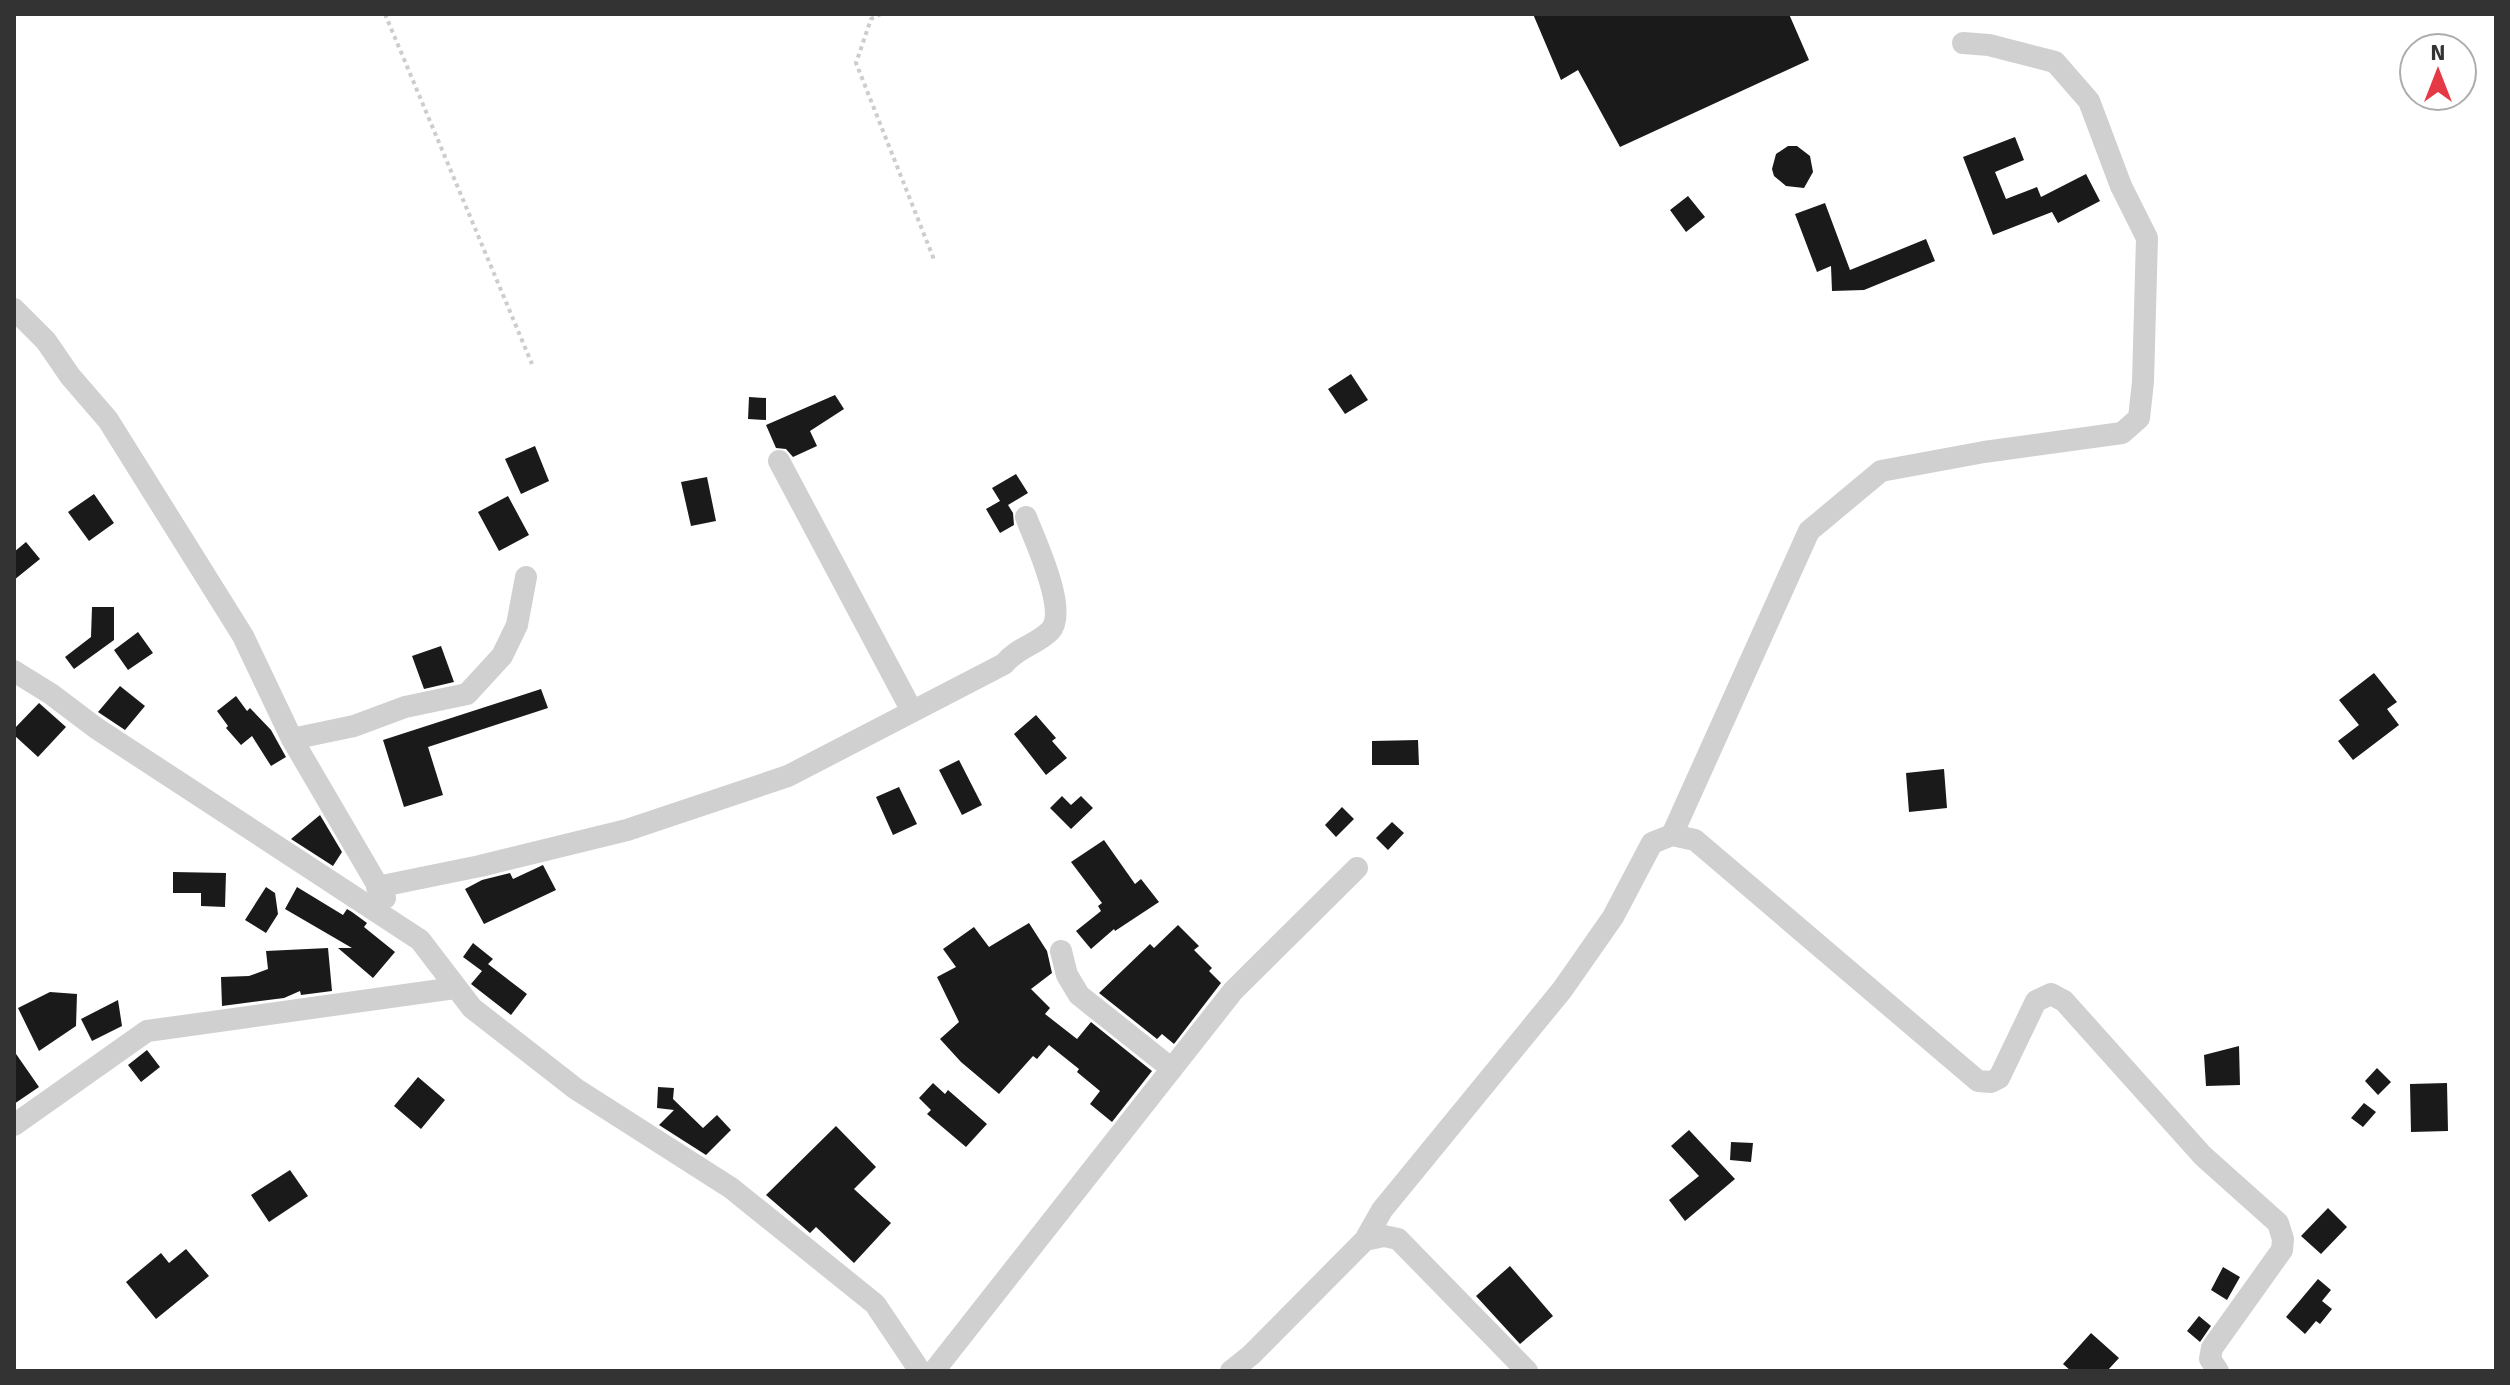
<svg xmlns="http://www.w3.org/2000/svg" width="2510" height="1385" font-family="Signika,sans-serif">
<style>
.building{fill:#1a1a1a}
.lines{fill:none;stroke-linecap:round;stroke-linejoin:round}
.path{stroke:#cdcdcd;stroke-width:4;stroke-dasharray:4 4;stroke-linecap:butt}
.minor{stroke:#d0d0d0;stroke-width:22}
</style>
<rect width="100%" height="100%" fill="#fff"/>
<path class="building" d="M1533,14H1789L1809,60L1620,147L1578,70L1561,80Z
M2015,137L2024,160L1995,172L2006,199L2037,187L2041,197L2086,174L2100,201L2058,223L2052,212L1993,235L1963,157Z
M1788,146H1797L1810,156L1813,172L1804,188L1786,186L1774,176L1772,169L1776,154Z
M1688,196L1705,217L1686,232L1670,210Z
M1825,203L1850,270L1926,239L1935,261L1864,290L1832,291L1831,266L1817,272L1795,214Z
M1351,374L1368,400L1345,414L1328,389Z
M835,395L844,409L810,431L817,446L793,457L786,449L776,448L766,425Z
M749,397L766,398V420L748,419Z
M535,446L549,481L521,494L505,459Z
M1016,474L1028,493L1008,505L1013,513L1014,525L1000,533L986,509L1000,501L992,488Z
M707,477L716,521L691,526L681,482Z
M94,494L114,523L89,541L68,512Z
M508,496L529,535L499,551L478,512Z
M26,542L40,559L14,580V552Z
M92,607H114V640L74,669L65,657L91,637Z
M138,632L153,653L128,670L114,650Z
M441,646L454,682L424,689L412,656Z
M2374,673L2397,702L2387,709L2399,725L2353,760L2338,741L2359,725L2339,700Z
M120,686L145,706L125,730L98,712Z
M541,689L548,708L428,747L443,795L404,807L383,740Z
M236,696L247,711L250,708L271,730L286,757L271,766L252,736L241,745L226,728L228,726L217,711Z
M39,703L66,727L38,757L14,735V729Z
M1036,715L1056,738L1052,741L1067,758L1046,775L1014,734Z
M1418,740L1419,765H1372V741Z
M959,760L982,805L962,815L939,770Z
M1944,769L1947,808L1909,812L1906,773Z
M899,787L917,824L893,835L876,797Z
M1062,796L1071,805L1081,796L1093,808L1071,829L1050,808Z
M1342,807L1354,819L1336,837L1325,825Z
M320,815L342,852L333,866L291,839Z
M1392,822L1404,833L1388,850L1376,838Z
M1104,840L1135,884L1141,879L1159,902L1115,931L1114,929L1091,949L1076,931L1101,911L1098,906L1102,903L1071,862Z
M543,865L556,890L484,924L465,889L482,880L510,873L513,879Z
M173,872L226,873L225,907L201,906V893H173Z
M266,887L275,893L278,914L266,933L245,920Z
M297,887L343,915L347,909L352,912L367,923L364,927L395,952L373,978L338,948H352L285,909Z
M1029,923L1047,951L1052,973L1031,989L1050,1008L1045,1014L1077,1039L1091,1022L1152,1071L1112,1122L1090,1104L1100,1091L1077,1072L1079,1069L1049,1045L1037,1059L1033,1056L999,1094L961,1062L940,1039L959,1022L937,977L956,967L943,949L974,927L989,947Z
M1178,925L1199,946L1194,950L1212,968L1209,971L1221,983L1174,1044L1162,1034L1157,1039L1099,993L1150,944L1154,948Z
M473,943L493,959L488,964L527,994L511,1015L471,984L482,971L463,957Z
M328,948L332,991L301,995L300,991L284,998L222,1006L221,977L249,976L268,969L266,951Z
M50,992L77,994L76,1026L39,1051L18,1008Z
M118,1000L122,1026L92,1041L81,1019Z
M2239,1046L2240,1085L2206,1086L2204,1055Z
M147,1050L160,1067L141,1082L128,1065Z
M14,1051L39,1087L14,1104Z
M2377,1068L2391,1082L2378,1095L2365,1081Z
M418,1077L445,1100L421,1129L394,1106Z
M933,1083L945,1094L948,1090L987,1124L966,1147L927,1114L931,1110L919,1098Z
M2447,1083L2448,1131L2411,1132L2410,1084Z
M658,1087L674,1088L673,1099L703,1128L717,1115L731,1130L706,1155L659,1125L674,1110L657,1108Z
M2364,1103L2376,1112L2363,1127L2351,1118Z
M836,1126L876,1167L854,1189L891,1223L854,1263L816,1227L810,1233L766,1195Z
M1689,1130L1735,1179L1685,1221L1669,1200L1699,1176L1671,1146Z
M1731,1142L1753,1143L1751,1162L1730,1160Z
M290,1170L308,1196L269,1222L251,1195Z
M2328,1208L2347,1227L2321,1254L2301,1236Z
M186,1249L209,1276L156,1319L126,1282L161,1253L169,1263Z
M1510,1266L1553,1316L1520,1344L1476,1296Z
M2223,1267L2240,1277L2227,1300L2211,1290Z
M2318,1279L2331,1290L2322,1301L2332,1309L2320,1324L2316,1321L2305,1334L2286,1317Z
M2199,1316L2211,1326L2200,1342L2187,1331Z
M2091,1333L2119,1358L2107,1371H2071L2063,1364Z"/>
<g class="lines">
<path class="path" d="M385,14L532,364
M881,14L871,19L856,63L935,262"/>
<path class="minor" d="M14,309L46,341L70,376L108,420L243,636L292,739L385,898
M779,461L912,711
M14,671L51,694L96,728L420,940L472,1008L576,1089L731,1188L875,1304L920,1371
M292,739L354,726L405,707L467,694L502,656L517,625L526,577
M1672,835L1809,531L1881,471L1984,452L2122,433L2139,418L2143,382L2147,238L2121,186L2089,101L2055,62L1989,45L1963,43
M377,887L480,866L627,830L788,776L1004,664C1018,647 1036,645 1050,631C1069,611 1035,541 1026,517
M1061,951L1067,975L1079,995L1172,1069
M14,1125L147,1031L455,988
M1365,1240L1382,1210L1562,990L1613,917L1652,843L1672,835L1695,840L1978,1081L1991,1082L1999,1078L2036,1001L2051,994L2064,1001L2203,1156L2278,1223L2283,1239L2282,1250L2212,1348L2210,1359L2218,1371
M934,1371L1233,991L1357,868
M1231,1371L1251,1355L1365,1240L1384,1236L1398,1239L1527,1371"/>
</g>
<rect width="2510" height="1385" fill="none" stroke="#333333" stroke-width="32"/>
<g transform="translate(2438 72)"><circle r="38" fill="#ffffff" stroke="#adadad" stroke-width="2"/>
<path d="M0-6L14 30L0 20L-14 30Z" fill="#e63946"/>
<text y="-12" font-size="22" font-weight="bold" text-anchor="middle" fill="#333333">N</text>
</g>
</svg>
